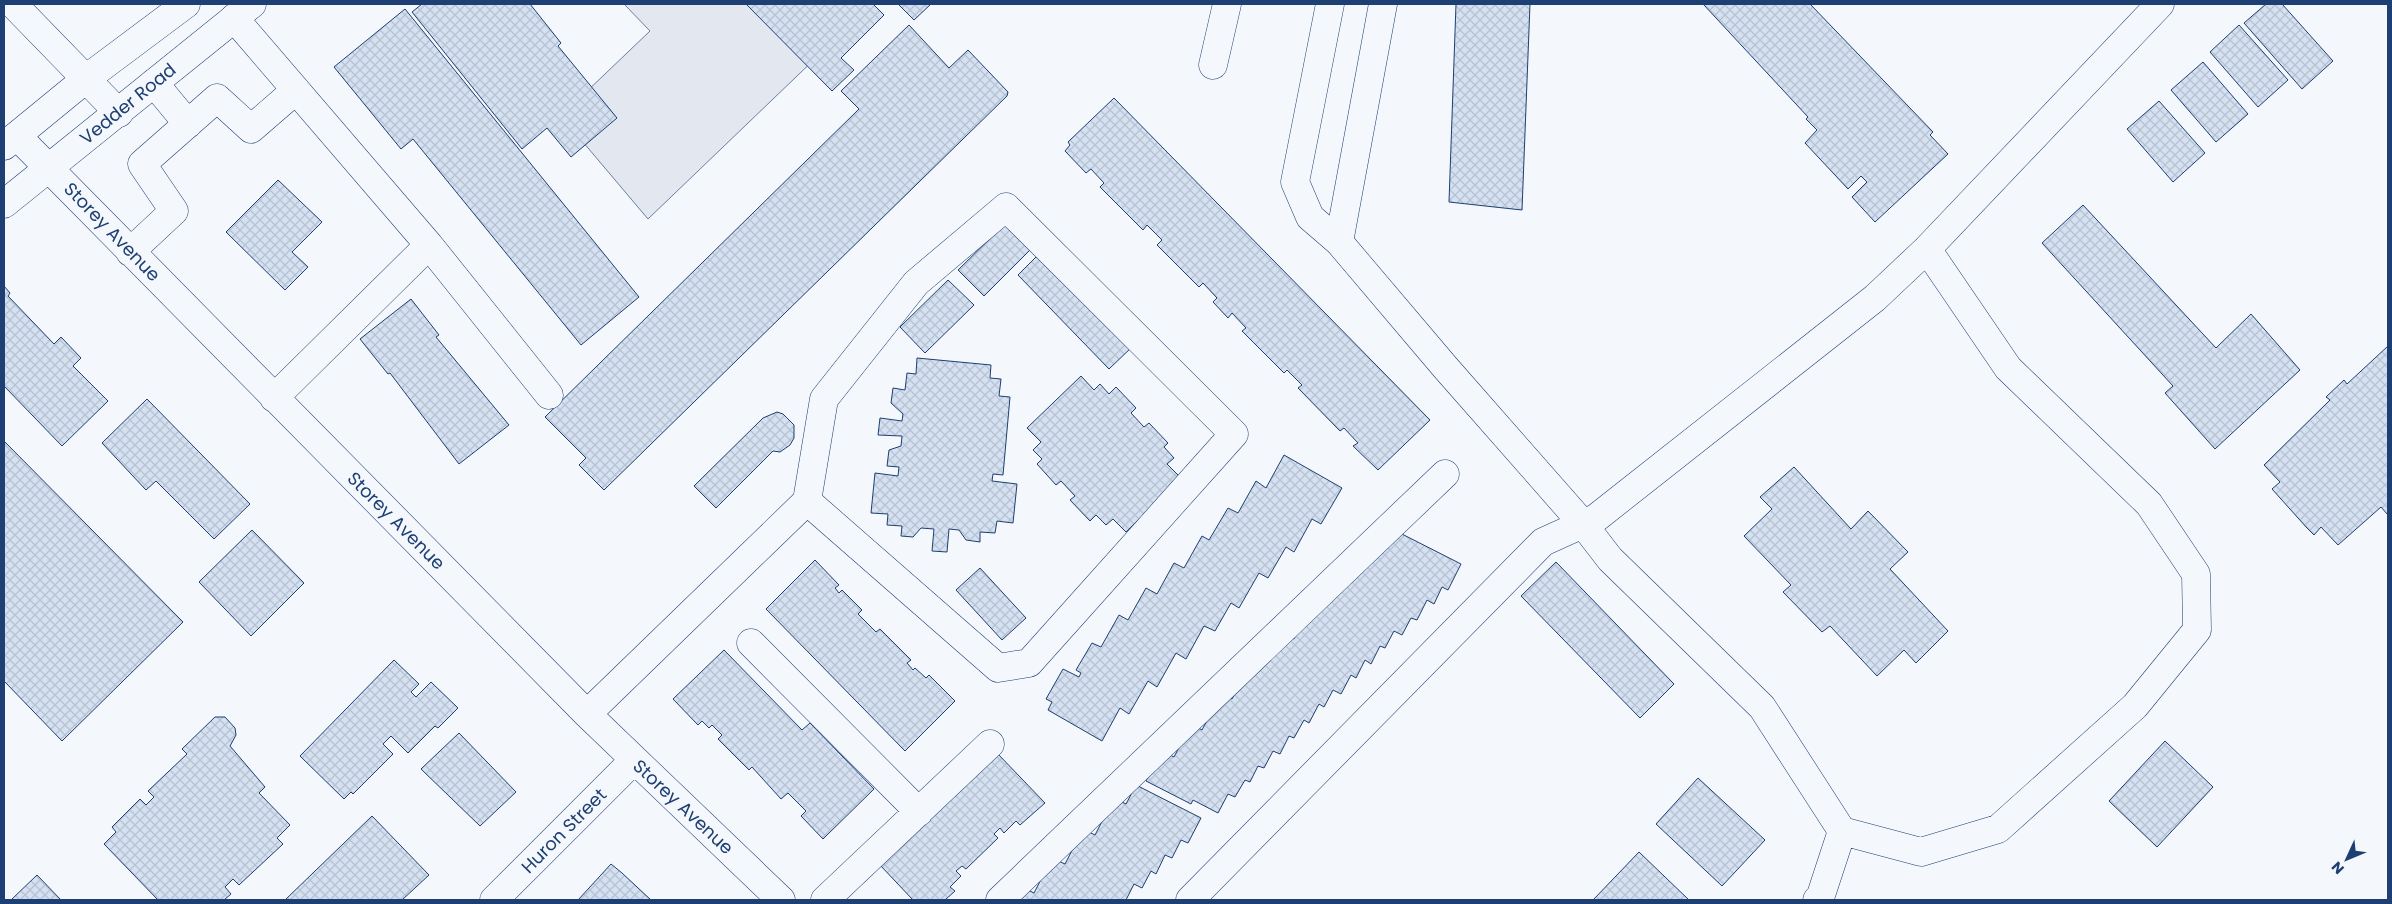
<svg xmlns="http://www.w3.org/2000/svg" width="2392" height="904" font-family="Poppins,sans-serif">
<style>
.parking{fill:#e3e8f0;stroke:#687fa3}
.building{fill:url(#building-cross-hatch);stroke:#1d3f73}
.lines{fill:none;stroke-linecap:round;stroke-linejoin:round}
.minor-casing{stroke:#1d3f73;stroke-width:29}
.major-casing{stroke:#1d3f73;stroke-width:29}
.minor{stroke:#f4f7fb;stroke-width:28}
.major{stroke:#f4f7fb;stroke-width:28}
.labels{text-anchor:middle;stroke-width:4;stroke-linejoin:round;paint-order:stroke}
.street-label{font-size:18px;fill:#1d3f73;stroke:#f4f7fb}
</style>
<defs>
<pattern id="building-cross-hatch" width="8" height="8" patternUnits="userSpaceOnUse" patternTransform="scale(1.25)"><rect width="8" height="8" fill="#d5e0f0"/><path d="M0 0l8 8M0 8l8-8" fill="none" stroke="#b6c1d1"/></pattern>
</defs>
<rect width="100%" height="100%" fill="#f4f7fb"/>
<path class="parking" d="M624,4H774L821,53L648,219L561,116L650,31Z"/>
<path class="building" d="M422,4H530L561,43L558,46L617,118L571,157L547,128L522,149L412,12Z
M746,4H873L884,15L841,58L854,70L832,91Z
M898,4H931L914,20Z
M1456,4H1530L1522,210L1449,202Z
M1703,4H1810L1933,132L1930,135L1948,154L1875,222L1852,197L1867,182L1861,176L1848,189L1805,143L1817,130L1806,119L1808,117Z
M2266,4H2282L2333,61L2302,89L2244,23Z
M405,9L639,297L581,345L413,139L401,149L334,67Z
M909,25L949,68L968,50L1008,92L1007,96L604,490L579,465L586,458L545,417L859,109L841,91Z
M2239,25L2288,80L2258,107L2210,52Z
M2203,62L2248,114L2216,142L2171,90Z
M1114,98L1430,420L1378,470L1353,446L1358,443L1344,428L1340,431L1298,388L1302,385L1287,370L1284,373L1242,331L1246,328L1232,313L1228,318L1213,302L1217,298L1203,283L1199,287L1157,245L1162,240L1147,225L1143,230L1100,187L1104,183L1091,169L1086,173L1065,151L1070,145L1068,142Z
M2159,101L2205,153L2173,182L2127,129Z
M278,180L322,222L292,252L308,267L285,290L226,232Z
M2083,205L2216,348L2251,314L2300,370L2215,449L2165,393L2173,386L2042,243Z
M1007,222L1032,248L984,296L958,270Z
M1041,252L1133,346L1109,369L1018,275Z
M948,280L974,305L925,353L900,327Z
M4,286L10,293L8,296L54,344L61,337L81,358L73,366L108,401L62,446L4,386Z
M411,299L439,335L436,337L509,425L459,464L390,373L388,374L360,339Z
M2388,346V515L2381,507L2338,545L2321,527L2314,535L2307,528L2272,489L2280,482L2264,465L2330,400L2326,397L2344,380L2347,384Z
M917,358L991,365L990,378L1001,379L999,396L1010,397L1003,475L993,474L992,481L1017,484L1013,523L997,521L995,533L980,532V542L966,540L959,530L949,529L947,552L932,551L934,529L921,528L913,537L901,536L902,526L887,525L888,514L871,513L875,473L898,476L899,467L887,466L889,450L901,446L902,436L878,435L880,418L902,421L903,414L891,403L893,388L905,390L907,373L916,374Z
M1081,376L1094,390L1100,384L1109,394L1116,387L1136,408L1131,413L1144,427L1149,423L1168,443L1164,447L1174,458L1167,464L1181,478L1126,532L1113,519L1106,525L1096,515L1090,521L1070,500L1075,496L1061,481L1056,485L1037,464L1042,459L1033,450L1041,442L1027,428Z
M147,399L250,504L214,539L156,481L146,490L102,443Z
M777,412L783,414L794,425V438L790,445L780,452L773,451L716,508L694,486L763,418Z
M4,441L183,622L62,741L4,681Z
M1284,455L1342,488L1321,524L1312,519L1294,552L1286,547L1268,578L1259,573L1239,608L1231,603L1215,631L1204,626L1186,659L1176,653L1157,687L1148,681L1129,714L1120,708L1102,741L1048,710L1052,702L1046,699L1063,669L1079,677L1081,673L1076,670L1092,643L1101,647L1119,615L1128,620L1146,588L1157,594L1174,563L1184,568L1202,536L1209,540L1228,508L1238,513L1256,481L1266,488Z
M1794,467L1851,529L1868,511L1908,552L1890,569L1948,631L1916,663L1904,650L1877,676L1830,626L1822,632L1783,592L1791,585L1744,536L1772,509L1760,497Z
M252,530L304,583L251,636L199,582Z
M1396,531L1461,564L1448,590L1442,587L1434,604L1427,600L1417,620L1411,618L1402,635L1394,631L1385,648L1380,646L1371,664L1365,660L1356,678L1351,675L1341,694L1333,690L1324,707L1319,704L1309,723L1304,720L1294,738L1289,736L1280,754L1273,751L1264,768L1258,766L1250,782L1245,780L1235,797L1228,794L1218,813L1193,800L1191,804L1146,781L1162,751L1174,757L1191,724L1202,730L1221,693L1232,699L1251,662L1263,668L1282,633L1294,639L1312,602L1324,609L1343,573L1374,544L1386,550Z
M815,560L839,585L835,588L839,593L842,590L862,610L858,614L876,632L880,629L911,660L907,663L913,670L915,668L926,678L929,675L955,701L905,751L766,609Z
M1556,562L1674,684L1640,718L1521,596Z
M980,568L1026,618L1002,640L956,590Z
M724,650L802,730L810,723L874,789L823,839L801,816L806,811L788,793L781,799L752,767L749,770L718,739L722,735L712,725L709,728L702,721L698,725L673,699Z
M394,660L419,684L411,692L416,697L431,682L458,708L438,728L435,726L408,753L391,736L383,744L393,754L353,794L351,792L344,799L300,756Z
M215,717H225L235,728L236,735L230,746L265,787L259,793L290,825L277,838L283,844L239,885L233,879L225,887L231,894L224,900H158L104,844L116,832L112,827L140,799L146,805L154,797L148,791L187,754L182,749Z
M459,733L516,792L480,826L421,769Z
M2165,741L2213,787L2157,847L2109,801Z
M997,753L1045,803L1020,825L1016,821L1004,833L1000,828L994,834L998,838L966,869L962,866L956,871L961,876L950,887L955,891L945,900H913L880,865Z
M1698,778L1765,840L1722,886L1656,824Z
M1136,785L1201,818L1188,843L1181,840L1172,858L1165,855L1156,874L1151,871L1142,888L1134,884L1126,900H1018L1024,888L1034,893L1052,858L1065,864L1083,829L1095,835L1114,798L1126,804Z
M372,816L429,875L402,900H285Z
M1639,852L1689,900H1593Z
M611,864L622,873L651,900H578Z
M37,875L61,900H11Z"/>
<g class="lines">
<defs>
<path id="minor" d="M13,4L119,113
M1330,4L1295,182L1310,217L1339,242
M1383,4L1339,242L1445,367L1583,524L1610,559L1762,707L1842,831L1821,895L1817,900
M234,18L429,245
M1213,65L1227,4
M154,83L188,124
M17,136L587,714L781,900
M130,252L174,211L142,164L217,98L251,129L296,90
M274,398L429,245L549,395
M751,643L919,812
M587,714L807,501L824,399L916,283L1006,207L1234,434L1029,663L998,668L807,501
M1842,831L1921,852L1998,829L2135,706L2197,630L2196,574L2149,504L2008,368L1927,249
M494,900L633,761
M825,900L990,744
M1000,900L1445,474
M1190,900L1543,542L1596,518L1875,298L1927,249L2160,4"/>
<path id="major" d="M4,146L87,78L186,4
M4,204L252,4"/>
</defs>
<use href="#minor" class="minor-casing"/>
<use href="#major" class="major-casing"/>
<use href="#minor" class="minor"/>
<use href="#major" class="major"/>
</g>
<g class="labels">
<g class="street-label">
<text transform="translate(128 104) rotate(-39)" y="6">Vedder Road</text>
<text transform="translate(112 232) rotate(46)" y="6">Storey Avenue</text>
<text transform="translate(396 521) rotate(45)" y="6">Storey Avenue</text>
<text transform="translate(683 807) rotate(43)" y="6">Storey Avenue</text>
<text transform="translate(564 831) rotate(-45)" y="6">Huron Street</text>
</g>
</g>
<rect width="2392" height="904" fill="none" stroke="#1d3f73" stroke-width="10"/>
<g transform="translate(2347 859) rotate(226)" stroke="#f4f7fb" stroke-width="4" paint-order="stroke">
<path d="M0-4L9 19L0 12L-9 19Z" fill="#1d3f73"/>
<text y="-8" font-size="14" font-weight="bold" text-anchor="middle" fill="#1d3f73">N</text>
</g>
</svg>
